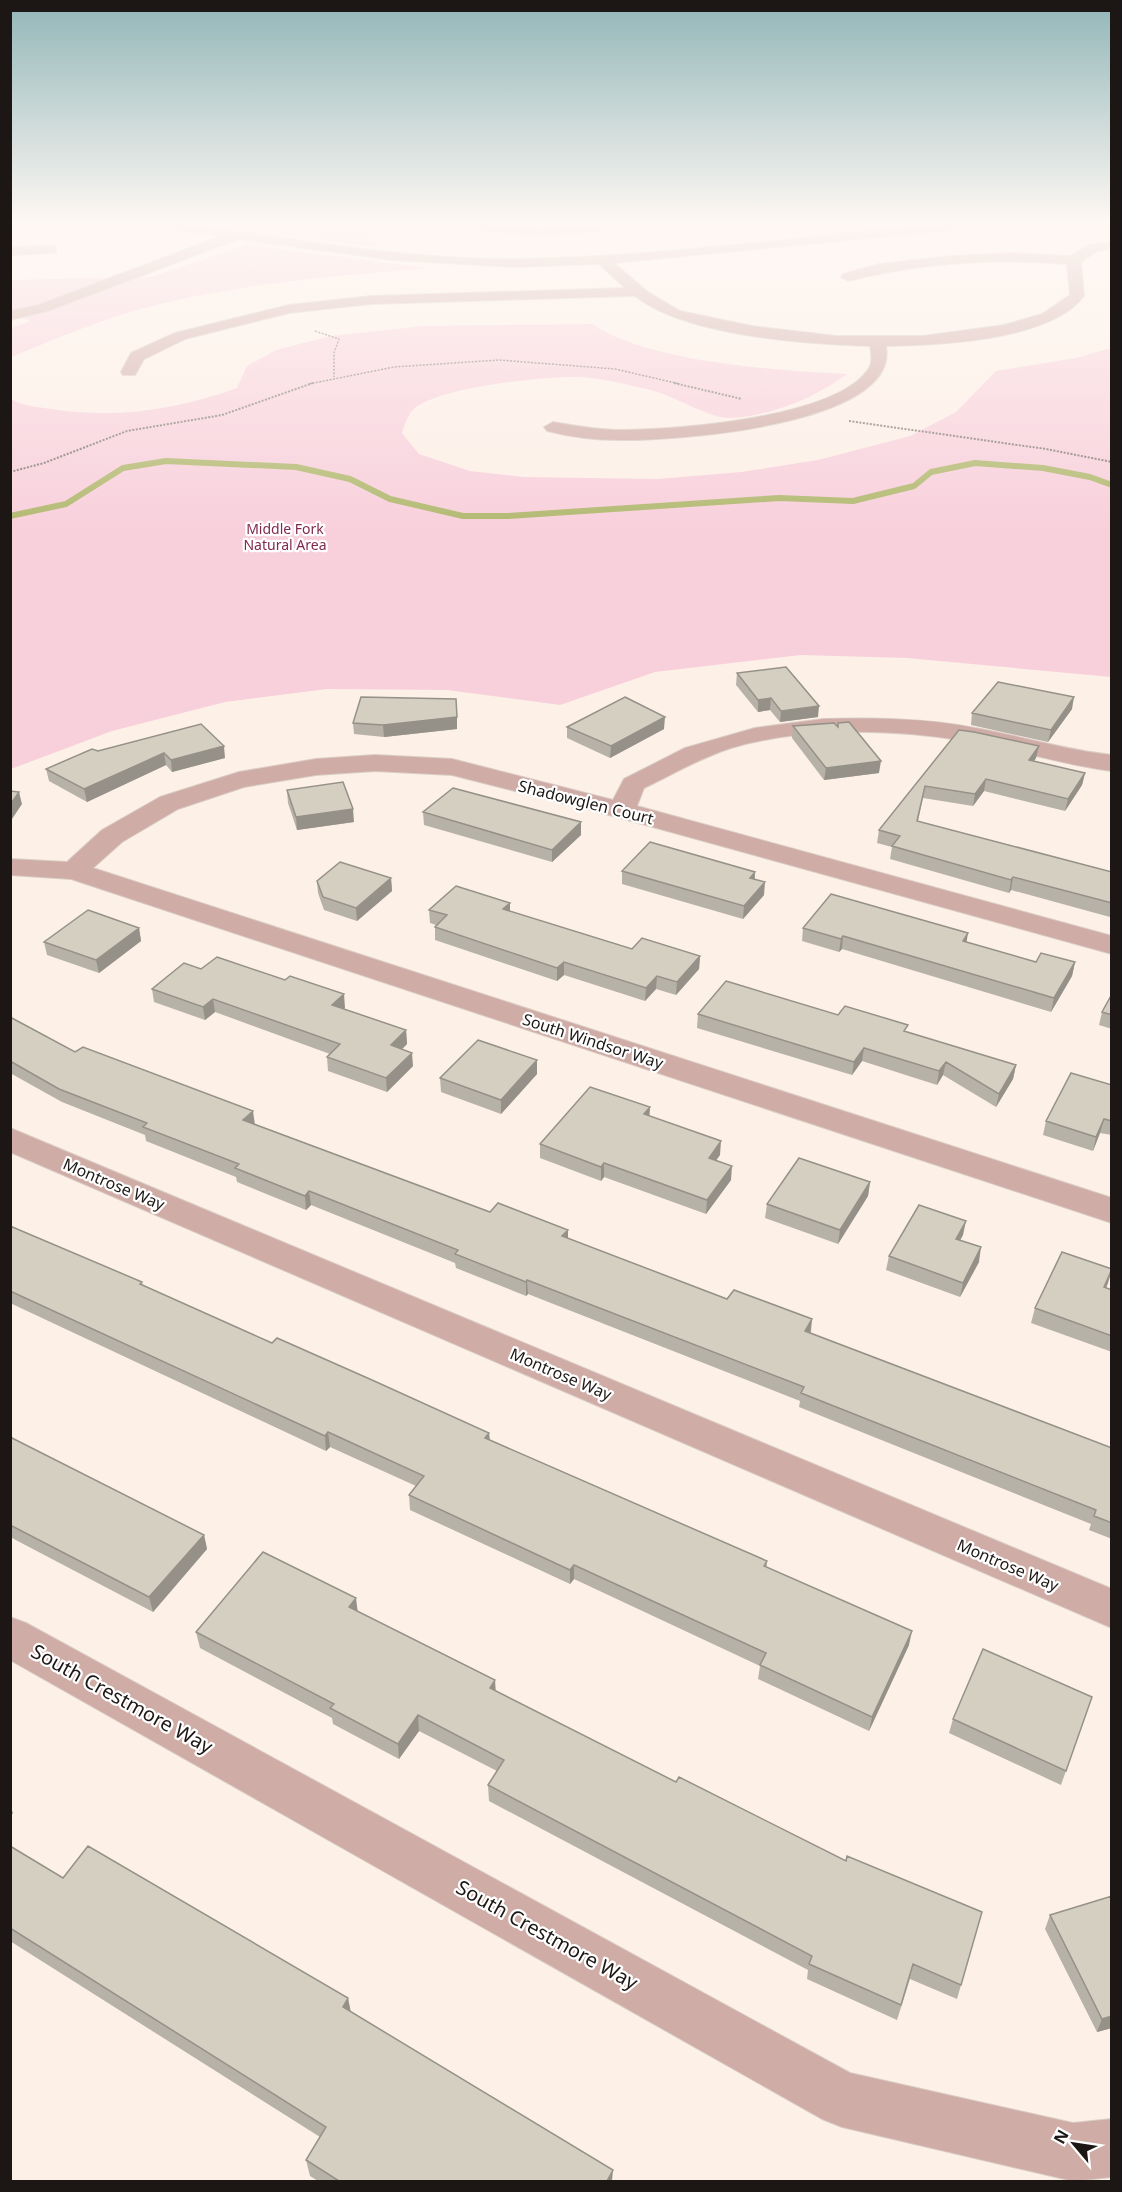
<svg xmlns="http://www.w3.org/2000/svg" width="1122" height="2192" font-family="'Noto Sans',sans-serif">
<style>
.green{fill:#f8d0dc}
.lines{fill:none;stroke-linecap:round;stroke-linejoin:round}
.stream{stroke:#b2b971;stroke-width:6}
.minor-casing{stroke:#d9cdc5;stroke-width:2}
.path-far1{stroke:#847b75;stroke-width:1.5;stroke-dasharray:2 1.5;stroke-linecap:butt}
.path{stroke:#847b75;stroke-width:2;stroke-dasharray:2 1.5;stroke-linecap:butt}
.minor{fill:#d0aca7;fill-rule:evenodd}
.wall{fill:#b7b2a7}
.shaded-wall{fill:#959188}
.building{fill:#d5cfc2;stroke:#959188;stroke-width:1.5}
.labels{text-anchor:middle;stroke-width:4.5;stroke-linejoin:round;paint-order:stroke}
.far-park-label{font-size:14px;fill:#80294e;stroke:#fff}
.street-label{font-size:16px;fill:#1c1714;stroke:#fff}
.near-street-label{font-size:20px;fill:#1c1714;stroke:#fff}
</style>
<rect width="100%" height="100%" fill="#fdf0e7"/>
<path class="green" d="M293,224H376L370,226L377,247L267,233Z
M247,245L427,268C336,276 245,283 156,305C106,317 58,338 11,357V328L31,321L11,315V280L151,277Z
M592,324C650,363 776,370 847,374C815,398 769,417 728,418C709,418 672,395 651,390C628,385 602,378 579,377C548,376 429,387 411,412C407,418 404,426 402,433L419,454L470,471L523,477L658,479L741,472L818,460L910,436L956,412L996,371L1076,358L1111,348V677L907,658L801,655L655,672L560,705L447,690L327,689L225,702L112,731L11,769V399C23,406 37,407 51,409C117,419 174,410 237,388L247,366L276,350L331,336L424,326Z"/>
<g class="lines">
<path class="stream" d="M10,516L66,504L123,468L166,461L296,467L350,479L390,499L463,516H508L779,498L853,501L914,486L931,472L975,463L1043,468L1090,477L1112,485"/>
<defs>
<path id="minor" d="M156,224H187C296,239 406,260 516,259C657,257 797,237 937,224H979L973,228L614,263L648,292L680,311L752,326L836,336H923L1004,325L1042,314L1070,295L1067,264C993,258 920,263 848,281L841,277L843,274L879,264L952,256L1012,253L1071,256L1088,245L1112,241V249L1097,251L1081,262L1084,296C1050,341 939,345 886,346C901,426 671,441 619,440C594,440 571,437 547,431L544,427L553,422C576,426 598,430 621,430C675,430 838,418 869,368C873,362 871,353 870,346C806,344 685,336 635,296L371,304L289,313L185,339L144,359L135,375H123L121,372L131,353L175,333L289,305L371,296L625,288L599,264L514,267L391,260L239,239L48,311L10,320V311L38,305L221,236L162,228Z
M474,224L540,228L591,224H636L630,228L540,236L479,230L474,229Z
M51,246L56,247V253L10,255V247Z
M823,719C874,718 925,718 975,728C1021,736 1065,750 1112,755V771C1064,765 1019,750 972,742C896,729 807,726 731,748C700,758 673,774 644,788L637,806L1112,936V954L613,816L452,775L375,771L316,775L244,787L178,809L122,842L93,868L1112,1198V1223L71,879L10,875V859L67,862L102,830L160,797L239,772L316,759L375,755L452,759L613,800L624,779L685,748L755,728Z
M10,1128L1112,1589V1628L10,1152Z
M10,1617L26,1623L850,2073L1073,2123L1112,2119V2177L1073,2181L842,2127L822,2119L10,1660Z"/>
</defs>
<use href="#minor" class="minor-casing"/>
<path class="path-far1" d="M315,331L339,339L334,353V377
M309,384L394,367L499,360L615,369L680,384"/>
<path class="path" d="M674,383L742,399
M849,421L1046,449L1112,462
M10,472L44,463L127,431L222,415L313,383"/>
<use href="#minor" class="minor"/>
</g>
<path class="wall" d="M737,673L818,717L780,722L770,710L758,712L736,685Z
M1072,709L1048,742L971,725L972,713Z
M353,723L457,729L384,737L354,734Z
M838,723L879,773L824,780L792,738L793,726H837Z
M201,724L225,758L172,772L166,765L87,802L49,781L46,769L98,751Z
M567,727L664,729L610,758L567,738Z
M959,730L1036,758L1034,761L1085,773L1082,785L1065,811L984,791L973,806L923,798L918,821L1112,872V915L1110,917L1011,890L1009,893L890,859L892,847L877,843L879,830Z
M287,790L354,822L297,830L288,803Z
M423,812L581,835L552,862L424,825Z
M622,871L755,872V879L764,895L743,919L622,884Z
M391,878L392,891L357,921L324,910L318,893L317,881Z
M510,903V911L632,949L700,956L699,969L676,995L656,989L645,1001L564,975L557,981L435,940V927L436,925L430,923L429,910Z
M139,928L141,941L99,973L47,955L44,942Z
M803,928L967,943L1036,962H1075L1072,976L1051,1012L842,949L839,952L802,941Z
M201,969L345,1008L344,1009L406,1030L407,1044L402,1049L413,1066L387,1092L328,1071L327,1057L330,1054L215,1012L205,1020L154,1002L152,989Z
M1112,994V1029L1099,1025L1102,1012Z
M698,1014L838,1015L907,1032L1016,1065L1013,1079L996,1107L943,1075L937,1085L862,1061L852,1075L697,1028Z
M10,1017L75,1052L254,1124L490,1212L568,1238L727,1299L812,1319L811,1333L1112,1448V1539L1089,1530L1091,1524L799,1407L800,1401L528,1294L526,1296L456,1268L455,1263L311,1205L306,1210L237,1182L236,1177L146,1141L145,1135L62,1102L10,1073Z
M537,1060V1074L501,1114L441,1092L440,1078Z
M1112,1085V1135L1100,1133L1093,1151L1043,1135L1046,1121Z
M650,1107L649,1116L720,1155L716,1160L731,1180L706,1214L604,1177L601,1181L540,1158V1144Z
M870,1182L868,1196L838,1244L765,1218L767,1204Z
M10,1226L142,1282L143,1286L272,1343L489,1433L490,1440L767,1561V1567L909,1645L869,1731L758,1679L760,1666L574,1579L570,1584L410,1510L409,1495L416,1486L330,1447L326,1451L10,1303Z
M963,1235L960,1240L979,1262L960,1297L886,1270L889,1256Z
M1108,1283L1106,1288L1112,1290V1352L1031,1323L1035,1308Z
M10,1437L204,1535L207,1549L153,1612L10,1537Z
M358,1611L496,1691L961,1985L957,1999L910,1979L897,2020L807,1979L808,1970L489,1801L488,1785L497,1771L419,1731L399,1759L333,1724L332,1718L200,1648L196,1632Z
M1092,1697L1061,1785L949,1733L953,1719Z
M10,1846L63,1878L348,1998L351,2012L612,2181H318L310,2176L306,2160L320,2137L10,1941Z
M1112,1896V2028L1097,2032L1045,1929L1050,1915Z"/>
<path class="shaded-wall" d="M1074,697L1072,709L1048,742L1051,730Z
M771,698L770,710L758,712V700Z
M819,706L818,717L780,722L781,711Z
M457,717V729L384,737L383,725Z
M665,717L664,729L610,758L611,746Z
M224,746L225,758L172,772L171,760Z
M1039,746L1036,758L1027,772L1029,760Z
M164,753L166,765L87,802L84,789Z
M881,761L879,773L824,780L826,768Z
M1085,773L1082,785L1065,811L1068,799Z
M986,779L984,791L973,806L975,794Z
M19,792L22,804L10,822V805Z
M353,809L354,822L297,830L296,817Z
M581,822V835L552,862V850Z
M755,872L754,885L750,878Z
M1013,877L1011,890L1009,893L1011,880Z
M391,878L392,891L357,921L356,908Z
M765,882L764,895L743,919L744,906Z
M510,903V916L503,909Z
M139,928L141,941L99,973L96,960Z
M968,933L966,946L963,941Z
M843,936L842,949L839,952L841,939Z
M700,956L699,969L676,995L677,982Z
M564,962V975L557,981V968Z
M1075,962L1072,976L1051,1012L1054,998Z
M657,976L656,989L645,1001L646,988Z
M344,994L345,1008L333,1018L332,1005Z
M213,999L215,1012L205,1020L203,1007Z
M406,1030L407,1044L392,1059L391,1045Z
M864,1048L862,1061L852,1075L854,1062Z
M412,1053L413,1066L387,1092L386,1078Z
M537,1060V1074L501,1114V1100Z
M946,1062L943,1075L937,1085L939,1071Z
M1016,1065L1013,1079L996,1107L999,1094Z
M650,1107L649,1121L644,1114Z
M253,1111L255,1125L243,1120Z
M1104,1119L1100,1133L1093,1151L1096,1137Z
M721,1141L720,1155L708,1172L709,1158Z
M604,1163V1177L601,1181V1167Z
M732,1166L731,1180L706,1214L707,1200Z
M870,1182L868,1196L838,1244L840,1230Z
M309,1191L311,1205L306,1210L305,1196Z
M966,1221L963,1235L953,1253L956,1239Z
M568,1230V1244L562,1236Z
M981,1247L979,1262L960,1297L963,1283Z
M1112,1270L1108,1283L1100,1301L1104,1287Z
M527,1280L528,1294L526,1296V1282Z
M812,1319L810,1334L805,1331Z
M328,1432L330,1447L326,1451L325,1436Z
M489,1433L490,1447L485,1438Z
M204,1535L207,1549L153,1612L149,1597Z
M574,1565V1579L570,1584V1570Z
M356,1598L358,1614L349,1607Z
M912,1631L909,1645L869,1731L872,1717Z
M495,1680L496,1695L490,1688Z
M418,1715L419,1731L399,1759L398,1744Z
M10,1806L13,1813L10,1817Z
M348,1998L351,2015L343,2007Z
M1112,2016V2028L1097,2032L1102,2019Z
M613,2170L612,2181H607Z"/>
<path class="building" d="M786,667L819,706L781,711L771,698L758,700L737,673Z
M998,682L1074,697L1051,730L972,713Z
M361,697L456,699L457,717L383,725L353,723Z
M625,697L665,717L611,746L567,727Z
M849,722L881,761L826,768L793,726L834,723L838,727V723Z
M201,724L224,746L171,760L164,753L84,789L46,769L92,749L98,751Z
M959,730L974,732L1039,746L1029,760L1085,773L1068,799L986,779L975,794L925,786L917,821L1112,872V903L1013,877L1011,880L892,846L900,836L879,830Z
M343,782L353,809L296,817L287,790Z
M453,788L581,822L552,850L423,812Z
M10,791L19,792L10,805Z
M650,842L755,872L750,878L765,882L744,906L622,871Z
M340,862L391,878L356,908L323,897L317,881Z
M456,886L510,903L503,909L632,949L642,938L700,956L677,982L657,976L646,988L564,962L557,968L435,927L447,915L429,910Z
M831,894L968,933L963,941L1036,962L1041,953L1075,962L1054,998L843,936L841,939L803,928Z
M88,910L139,928L96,960L44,942Z
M217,957L285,980L290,976L344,994L332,1005L406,1030L391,1045L412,1053L386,1078L327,1057L340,1044L213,999L203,1007L152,989L184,963L201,969Z
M726,981L838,1015L845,1006L908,1025L904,1031L1016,1065L999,1094L946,1062L939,1071L864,1048L854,1062L698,1014Z
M1112,994V1015L1102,1012Z
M10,1017L75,1052L83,1047L253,1111L243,1120L490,1212L498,1203L568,1230L562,1236L727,1299L734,1290L812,1319L805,1331L1112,1448V1523L1094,1516L1096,1510L801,1393L804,1387L527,1280L526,1282L455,1254L458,1250L309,1191L305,1196L235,1168L239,1164L143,1127L147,1123L59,1089L10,1061Z
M478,1040L537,1060L501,1100L440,1078Z
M1071,1073L1112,1085V1121L1104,1119L1096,1137L1046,1121Z
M590,1087L650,1107L644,1114L721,1141L709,1158L732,1166L707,1200L604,1163L601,1167L540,1144Z
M799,1158L870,1182L840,1230L767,1204Z
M919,1205L966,1221L956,1239L981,1247L963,1283L889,1256Z
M10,1226L142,1282L140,1284L272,1343L277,1338L372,1380L489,1433L485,1438L767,1561L764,1566L912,1631L872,1717L760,1665L766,1653L574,1565L570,1570L409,1495L424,1476L328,1432L325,1436L10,1291Z
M1062,1252L1112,1269L1104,1287L1112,1290V1336L1035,1308Z
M10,1437L204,1535L149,1597L10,1525Z
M263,1552L356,1598L349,1607L495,1680L490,1688L676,1782L679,1777L846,1861L847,1856L982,1912L961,1985L913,1964L901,2005L809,1964L812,1956L488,1785L504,1760L418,1715L398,1744L330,1708L334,1704L196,1632Z
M983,1649L1092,1697L1066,1771L953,1719Z
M10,1846L63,1878L88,1846L348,1998L343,2007L613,2170L607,2181H339L306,2160L326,2127L10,1928Z
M1112,1896V2016L1102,2019L1050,1915Z"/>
<linearGradient id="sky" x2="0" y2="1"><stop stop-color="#92b6b8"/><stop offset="0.42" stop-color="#fef8f4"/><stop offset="1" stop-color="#fef8f4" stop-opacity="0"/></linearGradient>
<rect width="1122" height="530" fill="url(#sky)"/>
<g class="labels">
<g class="far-park-label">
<text x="285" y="534">Middle Fork<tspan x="285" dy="16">Natural Area</tspan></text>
</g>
<g class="street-label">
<text transform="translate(586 802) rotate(14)" y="6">Shadowglen Court</text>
<text transform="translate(593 1041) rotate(18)" y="6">South Windsor Way</text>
<text transform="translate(114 1184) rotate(23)" y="6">Montrose Way</text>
<text transform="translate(561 1374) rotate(23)" y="6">Montrose Way</text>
<text transform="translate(1008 1565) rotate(23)" y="6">Montrose Way</text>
</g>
<g class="near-street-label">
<text transform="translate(122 1699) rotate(29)" y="7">South Crestmore Way</text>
<text transform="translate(547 1935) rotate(29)" y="7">South Crestmore Way</text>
</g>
</g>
<rect width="1122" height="2192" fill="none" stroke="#1c1714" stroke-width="24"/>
<g transform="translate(1074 2144) rotate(299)" stroke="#ffffff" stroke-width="4.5" paint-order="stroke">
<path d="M0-4.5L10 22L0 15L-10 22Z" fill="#1c1714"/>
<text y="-9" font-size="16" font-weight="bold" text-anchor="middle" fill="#1c1714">N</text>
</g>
</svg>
